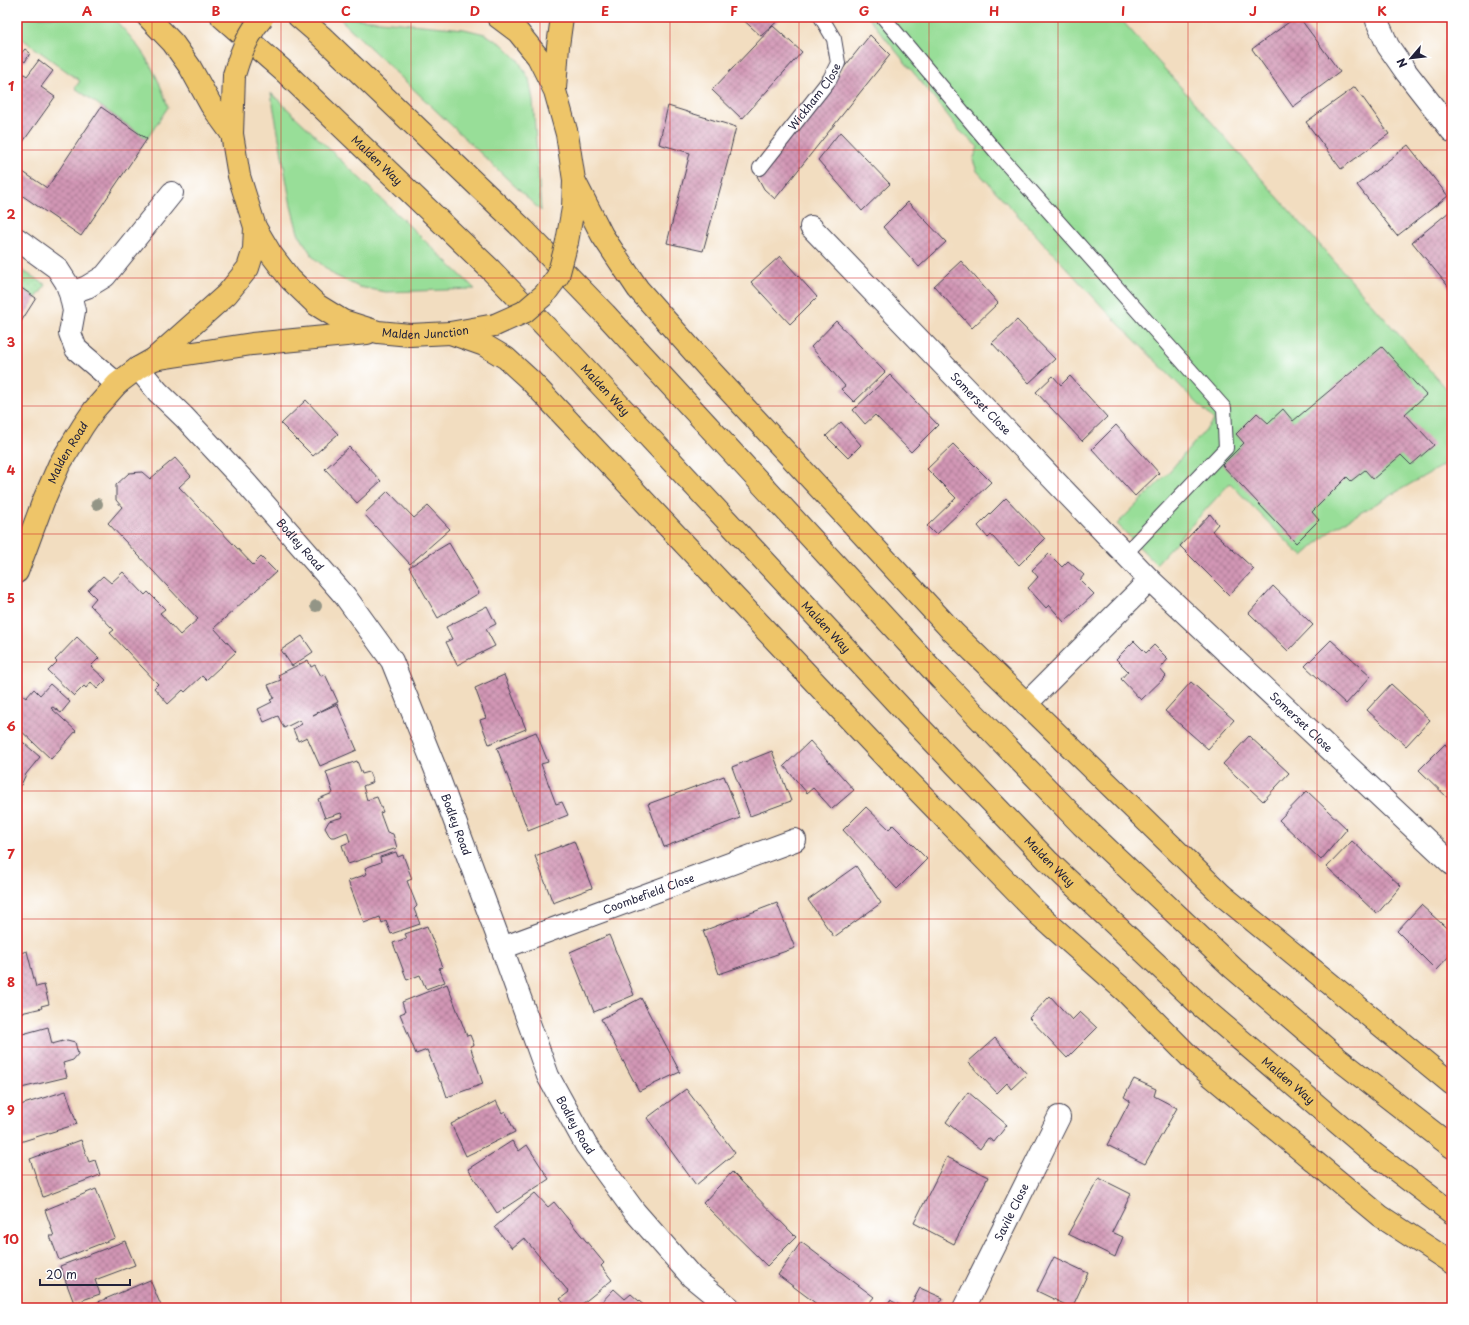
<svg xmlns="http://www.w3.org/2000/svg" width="1469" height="1325" font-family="'Playpen Sans',sans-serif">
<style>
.grass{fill:#98de98;stroke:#5d806a}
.garden{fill:url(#garden-dots);stroke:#5d806a}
.building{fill:url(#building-cross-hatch)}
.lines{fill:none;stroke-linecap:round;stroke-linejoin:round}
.service-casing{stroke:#413e4f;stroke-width:16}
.minor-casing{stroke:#413e4f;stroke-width:24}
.primary-casing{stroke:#413e4f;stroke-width:24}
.trunk-casing{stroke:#413e4f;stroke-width:24}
.service{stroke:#fff;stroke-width:14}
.minor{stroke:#fff;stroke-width:22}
.primary{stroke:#eec569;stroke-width:22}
.trunk{stroke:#eec569;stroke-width:22}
.primary-bridge-casing{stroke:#413e4f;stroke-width:24;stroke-linecap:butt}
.primary-bridge{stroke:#eec569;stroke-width:22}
.tree{fill:#939586}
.grid{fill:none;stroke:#d62828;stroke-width:1;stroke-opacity:0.55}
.labels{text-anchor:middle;stroke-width:3;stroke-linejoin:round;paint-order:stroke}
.street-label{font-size:11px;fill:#22223b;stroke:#fff}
.neatline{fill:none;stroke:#d62828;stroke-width:1.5}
.grid-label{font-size:13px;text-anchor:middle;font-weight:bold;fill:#d62828}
</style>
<defs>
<pattern id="garden-dots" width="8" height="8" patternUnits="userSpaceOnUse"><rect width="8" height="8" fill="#98de98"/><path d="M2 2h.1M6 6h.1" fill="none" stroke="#83be84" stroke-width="1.8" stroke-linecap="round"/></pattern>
<pattern id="building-cross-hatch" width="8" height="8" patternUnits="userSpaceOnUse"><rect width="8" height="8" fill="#d296b5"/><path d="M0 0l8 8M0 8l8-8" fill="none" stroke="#aa7a94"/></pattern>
</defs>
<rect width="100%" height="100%" fill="#fff"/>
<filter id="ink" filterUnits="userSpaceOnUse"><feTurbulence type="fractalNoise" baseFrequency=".025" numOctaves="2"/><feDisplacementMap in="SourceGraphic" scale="8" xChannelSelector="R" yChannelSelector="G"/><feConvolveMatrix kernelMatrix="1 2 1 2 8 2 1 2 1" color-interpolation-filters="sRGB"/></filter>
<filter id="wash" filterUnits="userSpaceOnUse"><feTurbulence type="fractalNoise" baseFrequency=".012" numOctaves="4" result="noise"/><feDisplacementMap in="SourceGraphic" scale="16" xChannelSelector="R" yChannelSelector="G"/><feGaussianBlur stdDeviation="0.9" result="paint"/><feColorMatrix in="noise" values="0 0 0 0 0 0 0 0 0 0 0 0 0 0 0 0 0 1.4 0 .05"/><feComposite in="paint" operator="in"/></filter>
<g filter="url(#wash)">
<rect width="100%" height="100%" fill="#f2ddc0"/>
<path class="grass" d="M17,17H112L115,20C142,48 156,69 168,107L147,139L75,88L80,81L17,35Z
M338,17L464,29L485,34L503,45L518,60L529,79L533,100L541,211Z
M868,17H1119L1452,395V460L1334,528L1303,556L1296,551L1230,483L1156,564L1117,524L1168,473L1214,420L1109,314L977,171L973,160L978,147L959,130L935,99Z
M271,93L475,289L386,292L359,287L334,275L313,257L298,233L291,206Z"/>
<path class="garden" d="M17,267L46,285L36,298L17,285Z"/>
<g id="blocks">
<path class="building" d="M740,17H782L761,36Z
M1296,17H1299L1340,72L1293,107L1252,49Z
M773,26L802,52L742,119L712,90Z
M870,35L890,55L775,199L764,189L757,176Z
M25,49L30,53L25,62L18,57Z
M39,60L53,71L41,87L55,97L20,146L17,143V69L27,76Z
M1355,87L1389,134L1341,169L1306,122Z
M668,106L736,127L727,164L703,251L667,243L690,153L659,144Z
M101,107L147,139L81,236L17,192V168L47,188Z
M840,132L890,184L862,211L818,160Z
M1408,145L1448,196L1397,236L1357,185Z
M908,202L946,242L919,267L883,227Z
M1449,212L1452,216V291L1412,242Z
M780,256L817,297L790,324L751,282Z
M961,261L998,303L972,328L934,286Z
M17,285L36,298L17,328Z
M1017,320L1055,359L1029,383L992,343Z
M836,321L885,372L854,402L841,389L845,386L811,347Z
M1382,347L1426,395L1405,414L1434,445L1411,465L1401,455L1373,479L1365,470L1351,481L1347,477L1312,512L1319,520L1296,543L1222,465L1244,443L1236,434L1257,413L1268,423L1283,409L1293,421Z
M890,375L938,425L911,452L875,415L865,424L853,410Z
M1053,376L1061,385L1070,376L1107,417L1082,441L1036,392Z
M306,400L338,434L313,456L281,424Z
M841,422L861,445L848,458L826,436Z
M1116,425L1159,473L1135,496L1092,449Z
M953,444L991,482L936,535L927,526L956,498L927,469Z
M349,447L381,481L357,503L325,469Z
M175,458L191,476L179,487L253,565L261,557L276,572L214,628L236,652L206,680L202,676L185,692L183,690L168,704L154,688L158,684L110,633L114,630L90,605L96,598L88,590L103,576L111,583L123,572L145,595L148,592L165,609L160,613L180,635L198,619L108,523L122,507L116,500V485L129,473L142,472L150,479Z
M388,491L414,518L428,506L450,529L410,564L364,514Z
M1006,498L1045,539L1019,565L991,535L988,538L978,526Z
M1210,514L1218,524L1212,531L1254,569L1229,595L1180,546Z
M449,543L479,593L438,618L409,567Z
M1049,554L1062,567L1068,561L1084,575L1080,580L1094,594L1064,622L1049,605L1046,608L1028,588L1038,577L1032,570Z
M1273,586L1313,625L1288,651L1249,613Z
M487,606L496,624L486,629L495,646L457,665L446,642L452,639L446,627Z
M302,636L313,652L292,666L281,650Z
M77,637L99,658L91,666L106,680L97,689L91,682L86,688L84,686L74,696L48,671L57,662L55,660Z
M1331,640L1371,676L1346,704L1305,666Z
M1134,641L1146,653L1154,645L1168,659L1160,669L1166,676L1141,700L1121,679L1128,671L1116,659Z
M308,660L311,667L315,665L321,676L325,674L338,702L313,715L337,704L357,750L320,766L307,737L298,741L293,729L302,724L300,720L284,728L278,716L264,722L258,709L272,702L270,700L274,698L268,685L281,680L278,675Z
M504,675L526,729L489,744L480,720L486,718L475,688Z
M1191,682L1234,720L1208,749L1165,711Z
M50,684L70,702L61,713L53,707L51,708L76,731L51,759L17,727V725L21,721L17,717V700L22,695L26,698L34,689L40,695Z
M1391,684L1430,720L1406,746L1367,710Z
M536,732L548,762L541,764L556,804L562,802L568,815L528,831L497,748Z
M1249,736L1289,773L1263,801L1223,764Z
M17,737L40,757L26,774L17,794Z
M810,741L854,790L832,809L813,788L807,793L784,766Z
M1445,744L1452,751V802L1419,770Z
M772,751L791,801L750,816L732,767Z
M357,761L362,774L369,772L373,782L363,786L367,800L377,797L383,812L380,813L387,832L393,834L397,848L348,864L342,845L350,842L347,832L335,837H331L329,835L325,828L329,821L343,817L341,813L325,818L318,799L333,793L326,772Z
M724,776L740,818L664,847L648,804Z
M1307,791L1347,829L1321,860L1279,820Z
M866,807L889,829L893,825L927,859L897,889L843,830Z
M574,841L592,888L553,903L535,856Z
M1352,841L1401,886L1377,914L1327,867Z
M396,852L398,857L403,855L412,879L407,881L417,906L414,909L420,924L391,934L386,921L382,923L380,917L364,923L348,881L367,874L365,868L381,862L380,857Z
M856,866L881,903L834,937L808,900Z
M777,903L795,948L719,974L703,931Z
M1421,905L1452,933V953L1436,970L1397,931Z
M427,926L443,967L439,968L445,982L426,989L420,975L407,980L393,943L407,938L405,934Z
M609,935L634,995L594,1012L570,952Z
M27,951L36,987L44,985L49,1004L41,1006L42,1008L17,1014V954Z
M447,984L467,1036L470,1035L474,1045L470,1046L483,1084L447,1097L442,1082H440L427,1050L416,1054L400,1014L405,1012L402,1002Z
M1050,996L1072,1020L1080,1012L1097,1028L1067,1058L1029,1018Z
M641,998L680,1072L639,1091L601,1019Z
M48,1027L52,1044L67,1040L75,1042L78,1054L73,1060L63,1063L67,1077L17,1089V1029L19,1035Z
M995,1038L1027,1074L1011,1089L1007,1083L997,1093L968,1062Z
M1134,1079L1156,1089L1154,1096L1177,1108L1145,1164L1107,1145L1130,1101L1124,1097Z
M686,1089L735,1153L696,1185L647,1118Z
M66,1091L77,1124L17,1143V1106Z
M968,1092L1007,1125L994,1142L988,1138L980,1149L946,1122Z
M496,1101L502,1113L505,1111L515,1132L466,1156L451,1124Z
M81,1140L89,1162L95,1160L100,1175L43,1197L30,1159Z
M512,1141L519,1151L527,1145L549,1179L497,1213L468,1169Z
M947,1157L988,1177L954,1244L914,1223Z
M732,1172L796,1237L767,1266L703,1203Z
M1099,1178L1131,1194L1112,1232L1123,1237L1115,1257L1068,1234Z
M96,1189L115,1238L59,1260L50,1236H54L45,1210Z
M535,1193L548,1207L554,1202L604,1263L601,1266L612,1280L577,1308H568L560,1299L569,1292L524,1238L512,1248L495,1227Z
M125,1241L135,1265L95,1280L100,1294L74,1303L60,1266Z
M801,1242L874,1297L865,1308H822L778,1275Z
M1054,1257L1088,1273L1072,1308L1037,1291Z
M150,1280L162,1308H84Z
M920,1288L943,1298L937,1308H909Z
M614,1289L625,1299L631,1294L647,1308H596Z
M890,1300L905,1308H885Z
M1431,1305V1308H1370V1306Z"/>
</g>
</g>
<g filter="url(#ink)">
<use href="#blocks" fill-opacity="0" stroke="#413e4f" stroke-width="1"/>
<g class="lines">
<defs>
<g id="service">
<path d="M883,17L998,154L1224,408L1226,448L1125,554"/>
<path id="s1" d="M760,168L830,79L838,63L834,39L821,17"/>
</g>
<g id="minor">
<path d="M1377,17V21L1388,46L1406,72L1452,131"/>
<path id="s2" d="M811,227L1150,580L1452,864"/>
<path d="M17,239L57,268L66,282L70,293L74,311L70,333L76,349L117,384"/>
<path d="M70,293L87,287L105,276L172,193"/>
<path id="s3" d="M138,368L158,392L184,417L245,482L345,596L392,661L435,768L502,948L548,1076L586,1145L635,1212L692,1277L730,1308"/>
<path d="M1026,704L1150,580"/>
<path id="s4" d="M502,948L795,840"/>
<path id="s5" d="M964,1308L1059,1117"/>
</g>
<g id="primary">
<path d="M498,17L518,32L538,57L555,91L567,134L574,180L573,208L567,242"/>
<path id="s6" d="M234,75L232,134L239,176L255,227L271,254L290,279L317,305L343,321L378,332L410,335L450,333L495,325"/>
<path d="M555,89L558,46L562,17"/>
<path d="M154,359L252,344L367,333"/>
<path id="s7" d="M17,572L43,502L59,465L83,426L94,410L117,384L138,368L154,359L227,294L248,268L254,249L255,227"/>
</g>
<g id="trunk">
<path d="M148,17L173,43L190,67L211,105L232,134"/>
<path id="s8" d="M222,17L287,74L491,270L568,350L906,713L1049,862L1201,1006L1368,1149L1452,1213"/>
<path d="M299,17L321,36L524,230L605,314L941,679L1082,825L1234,969L1340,1060L1452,1147"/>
<path d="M574,180L602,235L638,289L709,369L953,632L1222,895L1452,1084"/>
<path d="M450,333L484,345L506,358L530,380L888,760L1037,913L1126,992L1197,1064L1380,1216L1452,1263"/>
</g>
</defs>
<use href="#service" class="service-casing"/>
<use href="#minor" class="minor-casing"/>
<use href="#primary" class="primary-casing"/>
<use href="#trunk" class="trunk-casing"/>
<use href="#service" class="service"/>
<use href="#minor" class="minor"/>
<use href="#primary" class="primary"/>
<use href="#trunk" class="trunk"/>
<defs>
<path id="primary-bridge" d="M234,75C240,54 248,33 263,17
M495,325L524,312L544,295L558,276L567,242"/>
</defs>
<use href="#primary-bridge" class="primary-bridge-casing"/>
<use href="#primary-bridge" class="primary-bridge"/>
</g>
<g class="tree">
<circle cx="97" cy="504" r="6"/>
<circle cx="316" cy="606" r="6"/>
</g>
</g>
<path class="grid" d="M152,17V1308M281,17V1308M411,17V1308M540,17V1308M670,17V1308M799,17V1308M929,17V1308M1058,17V1308M1188,17V1308M1317,17V1308M17,150H1452M17,278H1452M17,406H1452M17,534H1452M17,662H1452M17,791H1452M17,919H1452M17,1047H1452M17,1175H1452"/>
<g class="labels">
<g class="street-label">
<text dy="4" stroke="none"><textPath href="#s1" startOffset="90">Wickham Close</textPath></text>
<text dy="4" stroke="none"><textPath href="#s8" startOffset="211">Malden Way</textPath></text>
<text dy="4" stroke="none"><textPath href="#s6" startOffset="370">Malden Junction</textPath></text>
<text dy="4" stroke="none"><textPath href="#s8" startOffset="535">Malden Way</textPath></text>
<text dy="4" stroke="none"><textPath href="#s2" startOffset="245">Somerset Close</textPath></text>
<text dy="4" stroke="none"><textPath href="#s7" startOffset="130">Malden Road</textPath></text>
<text dy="4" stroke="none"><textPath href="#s3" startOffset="240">Bodley Road</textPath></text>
<text dy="4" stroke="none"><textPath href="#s8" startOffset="859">Malden Way</textPath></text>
<text dy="4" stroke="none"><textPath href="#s2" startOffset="697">Somerset Close</textPath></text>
<text dy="4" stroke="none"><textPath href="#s3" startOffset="564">Bodley Road</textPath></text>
<text dy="4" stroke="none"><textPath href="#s8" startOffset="1183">Malden Way</textPath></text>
<text dy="4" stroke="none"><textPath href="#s4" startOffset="156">Coombefield Close</textPath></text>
<text dy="4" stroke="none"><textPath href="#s8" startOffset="1507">Malden Way</textPath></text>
<text dy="4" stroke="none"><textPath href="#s3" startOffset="888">Bodley Road</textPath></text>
<text dy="4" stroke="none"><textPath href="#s5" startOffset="107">Savile Close</textPath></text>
</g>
</g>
<rect width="1469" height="1325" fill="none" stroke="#fff" stroke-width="44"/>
<g transform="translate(1411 58) rotate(242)" stroke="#ffffff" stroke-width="3" paint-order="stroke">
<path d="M0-3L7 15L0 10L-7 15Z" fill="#22223b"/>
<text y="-6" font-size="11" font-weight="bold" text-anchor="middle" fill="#22223b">N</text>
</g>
<path d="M40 1279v6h90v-6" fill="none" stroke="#22223b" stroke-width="2"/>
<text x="46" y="1279" font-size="12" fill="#22223b" stroke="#ffffff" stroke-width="3" paint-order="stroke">20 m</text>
<rect x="22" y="22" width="1425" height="1281" class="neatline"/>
<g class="grid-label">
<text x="87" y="16">A</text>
<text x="216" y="16">B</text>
<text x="346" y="16">C</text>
<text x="475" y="16">D</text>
<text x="605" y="16">E</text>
<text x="734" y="16">F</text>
<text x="864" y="16">G</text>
<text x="994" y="16">H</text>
<text x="1123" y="16">I</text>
<text x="1253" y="16">J</text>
<text x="1382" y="16">K</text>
<text x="11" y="91">1</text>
<text x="11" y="219">2</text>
<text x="11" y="347">3</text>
<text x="11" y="475">4</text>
<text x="11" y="603">5</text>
<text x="11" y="731">6</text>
<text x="11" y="859">7</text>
<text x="11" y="987">8</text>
<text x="11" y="1115">9</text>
<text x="11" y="1244">10</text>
</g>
</svg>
